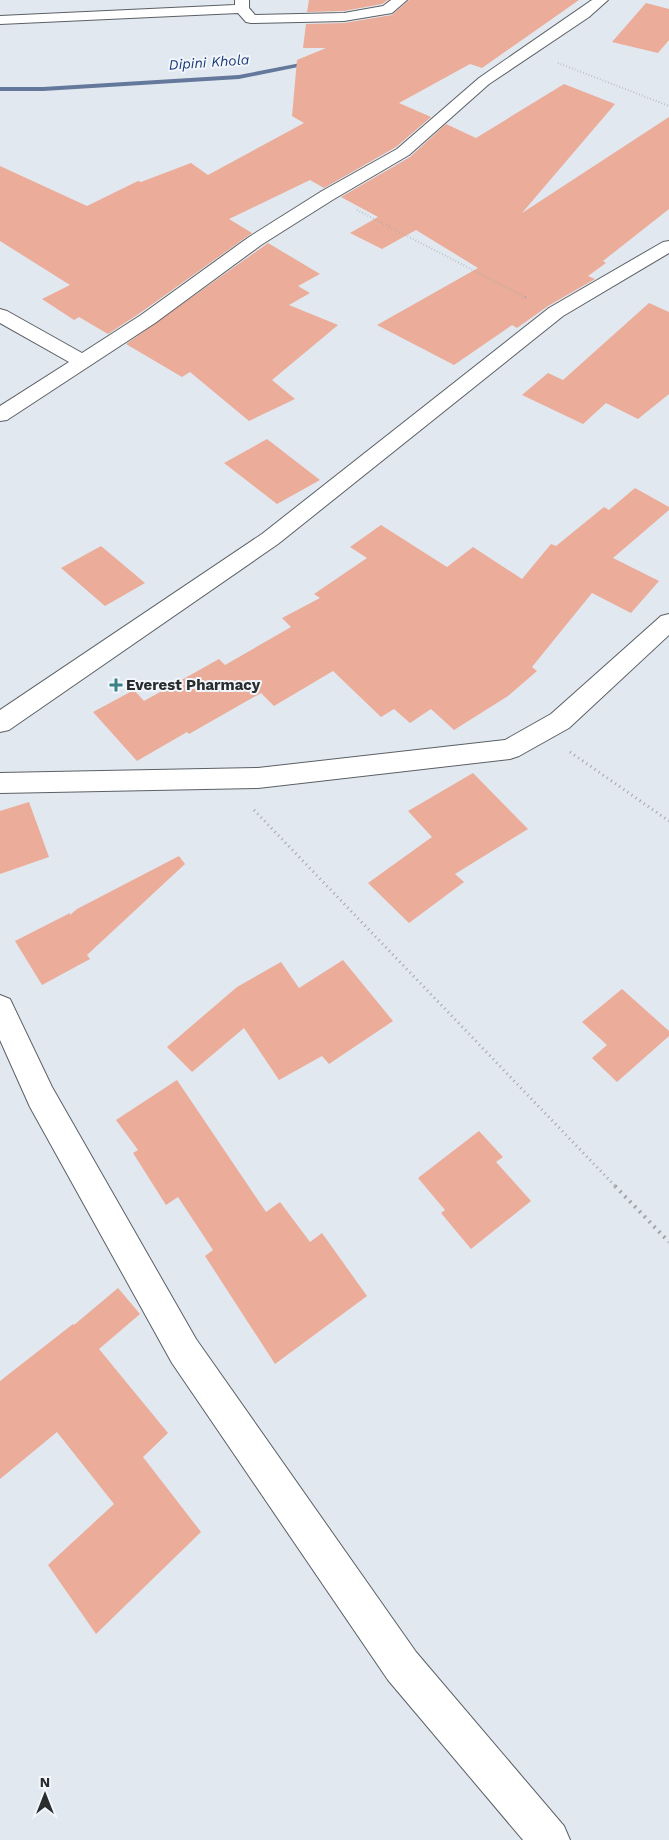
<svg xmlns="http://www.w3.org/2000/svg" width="669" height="1840" font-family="'Work Sans',sans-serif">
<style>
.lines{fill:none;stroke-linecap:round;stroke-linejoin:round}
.stream{fill:#64789b;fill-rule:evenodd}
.building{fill:#ebac99}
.street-casing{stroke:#5b6065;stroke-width:2}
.path-far3{stroke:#a0a5aa;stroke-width:2;stroke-dasharray:0.5 2.5;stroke-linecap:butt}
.path-far2{stroke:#a0a5aa;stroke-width:2.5;stroke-dasharray:1 3;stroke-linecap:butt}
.path-far1{stroke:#a0a5aa;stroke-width:3;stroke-dasharray:1 4;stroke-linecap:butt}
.path{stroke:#a0a5aa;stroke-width:4;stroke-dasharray:2 5;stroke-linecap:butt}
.street{fill:#fff;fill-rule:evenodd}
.poi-dot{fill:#3b8289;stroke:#f0f6fc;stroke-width:2}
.labels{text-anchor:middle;stroke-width:4;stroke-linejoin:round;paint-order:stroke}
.far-water-label{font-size:14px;font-style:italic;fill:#193773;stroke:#f0f6fc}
.poi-label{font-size:15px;font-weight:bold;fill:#2a2c2e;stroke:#f0f6fc;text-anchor:start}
</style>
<rect width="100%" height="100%" fill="#e2e8ef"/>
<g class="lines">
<path class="stream" d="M311,61L313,62V64L239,79L43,91H0V87H43L239,75Z"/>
</g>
<path class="building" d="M309,0H388L382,4L344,11L307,12Z
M409,0H579L482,68L470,64L399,103L431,117L396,147L324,188L310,180L229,219L252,233L140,313L108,334L79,317L74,320L42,299L70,285L0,241V166L87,206L138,181L141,182L191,163L208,175L304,123L292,116L297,60L326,48H303L306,24L344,23L392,15Z
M646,3L669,9V40L658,53L612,42Z
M564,84L615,104L522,213L669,117V209L603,261L606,263L588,276L595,279L548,306L517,328L512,325L454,365L377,325L478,268L416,230L382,249L350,233L378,217L341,197L410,157L446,124L476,138Z
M268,243L320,274L298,286L310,293L289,305L338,325L272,380L295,399L249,421L190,372L182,377L126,344Z
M649,303L669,312V394L638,419L606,403L583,424L522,395L548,373L563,380Z
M267,439L320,480L277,504L224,463Z
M635,488L669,507V510L613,558L659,581L631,613L592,593L532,667L537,671L508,696L454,730L431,709L410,723L394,709L381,717L333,671L274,706L261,693L189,734L187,732L137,761L93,712L134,690L144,701L219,659L225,665L291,627L282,618L320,598L314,594L367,558L350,547L381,525L447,567L473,547L522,579L551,544L556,546L604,507L609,510Z
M101,546L145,583L105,606L61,568Z
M473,773L528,829L455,874L464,882L409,923L368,883L432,837L408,811Z
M29,802L49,857L0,874V811Z
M179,856L185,864L87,955L90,959L42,985L15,941L70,913V915L77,909Z
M343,960L393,1021L329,1064L322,1056L279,1080L244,1028L192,1072L167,1047L237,987L281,962L299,988Z
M622,989L669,1031V1036L617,1082L592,1058L607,1045L582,1022Z
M177,1080L266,1212L280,1202L310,1242L322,1233L367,1296L275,1364L205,1256L213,1250L178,1197L166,1205L133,1153L138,1150L116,1120Z
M479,1131L503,1157L496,1162L531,1201L471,1249L441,1213L445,1210L418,1178Z
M118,1288L140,1314L99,1349L168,1433L143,1457L201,1532L96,1634L48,1565L114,1504L57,1432L0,1479V1381L73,1324L74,1325Z"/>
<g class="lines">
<defs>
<path id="street" d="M235,0H249V8L255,15L344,13L383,6L391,0H407L392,13L344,21L251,23L246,22L238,13L0,24V16L235,5Z
M592,0H608L589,17L489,84L409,155L334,199L261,245L155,323L7,420L0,421V406L69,362L0,323V309L7,311L82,353L141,315L249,237L322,191L397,149L479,78Z
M669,241V253L563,316L278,544L9,730L0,732V710L262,534L549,308L663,242Z
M669,614V635L569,728L519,756L510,759L258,788L0,793V773L258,768L505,740L551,714L661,616Z
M0,995L10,999L52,1087L196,1339L416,1652L564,1826L570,1840H523L388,1680L172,1363L30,1107L0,1040Z"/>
</defs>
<use href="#street" class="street-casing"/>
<path class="path-far3" d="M558,63L669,106
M357,210L527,298"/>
<path class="path-far2" d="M525,297L527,298"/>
<path class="path-far1" d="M570,752L669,821
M254,810L616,1187"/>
<path class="path" d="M615,1186L669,1242"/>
<use href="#street" class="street"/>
</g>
<path class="poi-dot" d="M113.5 677.5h5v5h5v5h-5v5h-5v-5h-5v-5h5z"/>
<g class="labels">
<g class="far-water-label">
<text transform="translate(209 62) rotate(-4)" y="5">Dipini Khola</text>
</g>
<g class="poi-label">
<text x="126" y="690">Everest Pharmacy</text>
</g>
</g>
<g transform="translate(45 1795)" stroke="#f0f6fc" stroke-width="4" paint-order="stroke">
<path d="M0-4L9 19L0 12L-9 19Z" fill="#2a2c2e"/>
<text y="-8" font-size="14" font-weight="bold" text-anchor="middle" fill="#2a2c2e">N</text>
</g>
</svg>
